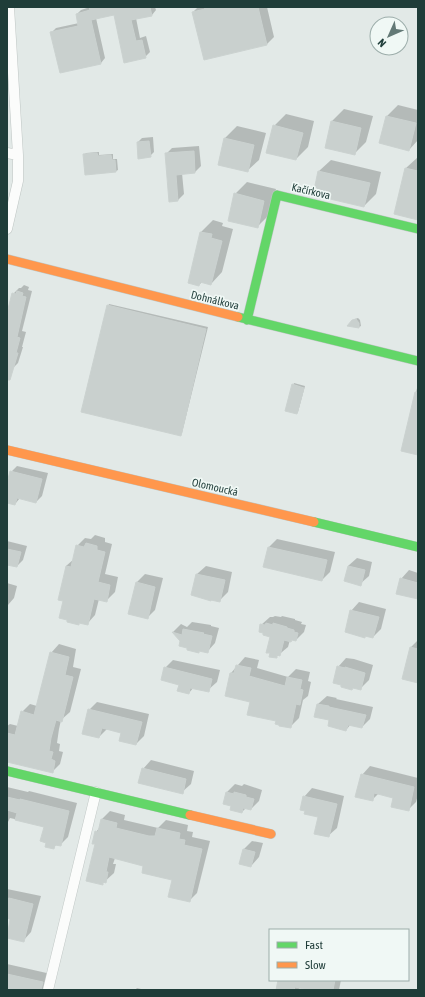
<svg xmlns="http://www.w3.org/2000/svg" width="425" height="997" font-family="'Asap Condensed',sans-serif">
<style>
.shadow{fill:#0003}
.building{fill:#c9d0ce;stroke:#cbd2d0}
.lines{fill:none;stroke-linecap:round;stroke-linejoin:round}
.street-casing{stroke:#bfc6c4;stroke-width:11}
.fast-casing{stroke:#bec6c4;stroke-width:10}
.slow-casing{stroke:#bec6c4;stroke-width:10}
.street{stroke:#fbfcfb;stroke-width:10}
.fast{stroke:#63d668;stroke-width:9}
.slow{stroke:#ff974d;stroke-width:9}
.labels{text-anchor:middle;stroke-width:3.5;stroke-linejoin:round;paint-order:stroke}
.street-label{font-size:11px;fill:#1f3d39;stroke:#f0f8f5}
</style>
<rect width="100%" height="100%" fill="#e2e9e7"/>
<path class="shadow" d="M90,7H155L156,10L152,15L136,18L140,38L146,36L150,52L145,57L114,13L96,18L105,58L101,63L61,72L51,33L56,28L79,23L77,14L81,10Z
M198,7H267L274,37L267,44L193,12Z
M398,105L418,110V140L409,150L386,117Z
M344,109L373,116L366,142L354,154L326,147L332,121Z
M286,114L314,121L308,147L296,159L274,126Z
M237,126L266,133L259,160L247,171L225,138Z
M153,137L154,152L150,156L138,142L142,138Z
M199,146L201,166L195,172L182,173L184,194L178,200L166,154L172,148Z
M99,152V155L113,154V159H117L118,170L116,171L84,155L86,153Z
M418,157V219L406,168Z
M331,160L381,172L376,194L364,206L319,171Z
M247,182L276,189L269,215L257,227L235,194Z
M213,220L223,223L222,226L233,229L222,272L211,284L202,282L199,285L189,282L201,232Z
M24,285L29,287L28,290L32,291L22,331L26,332L22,347H23L18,363L12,369L7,368V317L13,294L19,288H21Z
M109,304L208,327L182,433L181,435L108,306Z
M358,318L360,320L361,326L359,327L349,325L355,319Z
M294,383L305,386L298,412L297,413L293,385Z
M418,384V454L402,451Z
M17,466L48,473L42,496L36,502L20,498L15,504L7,502V488L11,472Z
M95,535L105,538V542L112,544L105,574L118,577L115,592L106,601L99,599L95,615L87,624L80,622L78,624L64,601L66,566L74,559L77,546L85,538L91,539Z
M277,539L335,552L330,572L322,580L264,566L269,547Z
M7,541L27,546L23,560L17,566L7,564Z
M357,558L372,562L369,576L360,584L348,566Z
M206,566L232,572L228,592L219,601L193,594L197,574Z
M409,570L418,573V598L401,579Z
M145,574L163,578L155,610L147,618L137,582Z
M7,583L17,586L14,598L8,605Z
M359,602L386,609L381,629L373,637L366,636L364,637L351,611Z
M275,616L281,617L282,616L295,619V620L302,622L301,624L306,625L304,632L296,640L293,639L290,640L288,647L276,657L271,636L261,625L270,617H273Z
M192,622L211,625V626L219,628L215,643L207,652L200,650L198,652L189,647L173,632L181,624L187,627Z
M418,640V682L411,647Z
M59,644L76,649L73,667L81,669L70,712L61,720L59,729L57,743L60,744L59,751L63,752L60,764L52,772L7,761V726L10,724L18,726L22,712L30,704L37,706L51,653Z
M245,657L259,660L257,668L288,677L296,669L310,672L308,681L311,682L308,696L303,700L299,718L290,727L277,720L251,701L231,673Z
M346,658L354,659L373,665L369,680L361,688L342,684L338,667Z
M173,660L220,670L217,682L208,690L194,687L189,693L165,668Z
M327,696L337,698L336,699L373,707L370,719L362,727L351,724L346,730L330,719L316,716L318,704Z
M97,702L149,714L144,736L136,744L122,732L107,729L99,737L89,710Z
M151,760L194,771L191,784L182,792L143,769Z
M370,766L418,778V795L416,802L408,810L395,797L379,793L372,800L362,775Z
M235,784L242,786L244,784L262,790L259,801L251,809L246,808L242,812L227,792Z
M7,787L28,792L29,791L77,803L68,837L60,845L57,844L53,848L45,826L10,818L7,824Z
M312,788L344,796L337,828L328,836L319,816L304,797Z
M110,811L125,815L124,820L158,828L166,820L188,825L187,831L193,832L192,837L210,841L197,893L189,901L174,879L144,865L115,858L113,864H116L114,873L102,884L96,832L100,827L102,819Z
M252,841L263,843L259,857L251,866L240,863L244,849Z
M7,889L41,896L31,932L23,941L7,937L11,919L7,918Z
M7,964L51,974L47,990H7Z
M279,980H341L339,990H312L300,987L299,990H276Z
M137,988L145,990H135Z"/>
<path class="building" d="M89,7H150L152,16L131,20L136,41L142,40L146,58L124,63L114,15L91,20L101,64L60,73L50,32L78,26L76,14L90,10Z
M204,7H258L267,45L204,60L192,12L205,9Z
M386,116L416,123L409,151L379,143Z
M331,121L361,128L355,155L325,148Z
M273,125L303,133L296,160L266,153Z
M224,138L254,145L248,172L218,165Z
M149,141L151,157L138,159L137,142Z
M194,151L195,173L176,175L178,201L169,202L165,153Z
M97,153L98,156L111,155L112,160H115L116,172L85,175L83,154Z
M405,168L418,171V220L394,214Z
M318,171L370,183L364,207L313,195Z
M234,193L264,201L258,228L228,221Z
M200,232L212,234L211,238L222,241L211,285L200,282L199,286L188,283Z
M17,291L23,293L22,296L26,297L17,337L20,338L16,353H18L10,380H7V313L12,293L16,294Z
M107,305L206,329L181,436L81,412Z
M356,319L359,323V328L347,326L352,320Z
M292,384L304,388L297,414L285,411Z
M415,392H418V455L401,451Z
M10,471L42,479L36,503L17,498L15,505L7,503V483Z
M86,543L97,546V550L105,552L98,582L110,585L107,602L94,599L88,625L79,623V625L67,622V620L59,618L63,601L58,600L66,566L71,567L76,545L84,547Z
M268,547L327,560L322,581L263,567Z
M7,549L21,552L17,567L7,565Z
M348,566L365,570L361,586L344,581Z
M196,574L225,580L220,602L211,600V601L191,595Z
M400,578L418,583V599L396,594Z
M136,582L155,587L148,619L128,614Z
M350,610L379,617L373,638L365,636V638L345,632Z
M266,623L273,625V623L287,627V628L294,630V632L298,633L296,641L292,640L291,642L284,640L280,656L277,655V658L269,657L270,653H266L270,637L263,635V633L259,632L260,624L265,625Z
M183,629L204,633L203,634L212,636L208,653L199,651V653L187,650V648L179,646L180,641L172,632L182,635Z
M410,647L418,649V683L402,679Z
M50,652L69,657L65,675L73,677L62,722L56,720L51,738L49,751L53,752L51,759L55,761L53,773L7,762V733L15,735L21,711L34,715Z
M236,665L251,668L249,676L285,686L287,677L302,680L300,689L303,690L300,705L296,704L291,728L279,726V725L275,724L276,721L247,715L250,702L225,696L230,673H234Z
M337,666L345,668V667L365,673L361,690L353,688L352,690L341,687V685L333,683Z
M164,667L212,679L209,692L190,688L189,694L177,691L179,685L161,680Z
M317,704L329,706V707L366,715L362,728L348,725L346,731L328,726L329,720L314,717Z
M88,709L142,722L136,745L119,741L121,733L102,728L99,738L82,734Z
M142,768L186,779L183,794L138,783Z
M361,774L414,787L409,811L391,807L393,798L374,793L373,801L355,797Z
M226,792L234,794V792L246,795V797L254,799L251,810L243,808L242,813L230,810L231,806L223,804Z
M303,796L337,804L329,837L314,834L318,817L304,814L305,811L300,810Z
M7,797L20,800V799L69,811L61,846L55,845L54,849L45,847L46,843L40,841L44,827L15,820L17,813L7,810Z
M101,819L117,823L116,828L149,836H155L157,828L180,833L179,839L185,840L184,845L202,849L190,902L168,897L172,880L142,873L143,866L109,857L106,872H108L106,883L103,882V885L86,881L95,844H92L95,831L98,832Z
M243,849L255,852L251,867L239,864Z
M9,898L33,904L24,942L7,938L10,919L7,918V899Z
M7,974L43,982L41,990H7Z
M278,980H335L333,990H308L295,987L294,990H276Z"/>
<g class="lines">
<defs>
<path id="street" d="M7,153L18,155
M7,229L18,181V155L9,7
M48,990L96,792"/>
<path id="fast" d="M238,317L418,361
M247,320L277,195L418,229
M314,522L418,547
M7,771L190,815"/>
<path id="slow" d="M7,259L238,317
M7,450L314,522
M190,815L271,834"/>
</defs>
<use href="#street" class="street-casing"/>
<use href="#fast" class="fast-casing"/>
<use href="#slow" class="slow-casing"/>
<use href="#street" class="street"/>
<use href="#fast" class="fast"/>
<use href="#slow" class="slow"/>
</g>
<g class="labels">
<g class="street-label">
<text transform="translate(311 191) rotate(13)" y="4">Kačírkova</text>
<text transform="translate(215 300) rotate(14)" y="4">Dohnálkova</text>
<text transform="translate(215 487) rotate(13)" y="4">Olomoucká</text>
</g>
</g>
<rect width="425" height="997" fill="none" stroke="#1f3d39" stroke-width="16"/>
<rect x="269" y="929" width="140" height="52" fill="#f0f8f5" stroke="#9cadaa"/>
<rect x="277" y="942" width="20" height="6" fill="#63d668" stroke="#9cadaa"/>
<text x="305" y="949" font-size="12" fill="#1f3d39">Fast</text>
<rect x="277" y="962" width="20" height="6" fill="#ff974d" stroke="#9cadaa"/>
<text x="305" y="969" font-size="12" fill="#1f3d39">Slow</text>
<g transform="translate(389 36) rotate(225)"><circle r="19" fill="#f0f8f5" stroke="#9cadaa"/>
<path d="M0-3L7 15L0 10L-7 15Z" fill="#637976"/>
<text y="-6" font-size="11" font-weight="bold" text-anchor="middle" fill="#1f3d39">N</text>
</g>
</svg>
